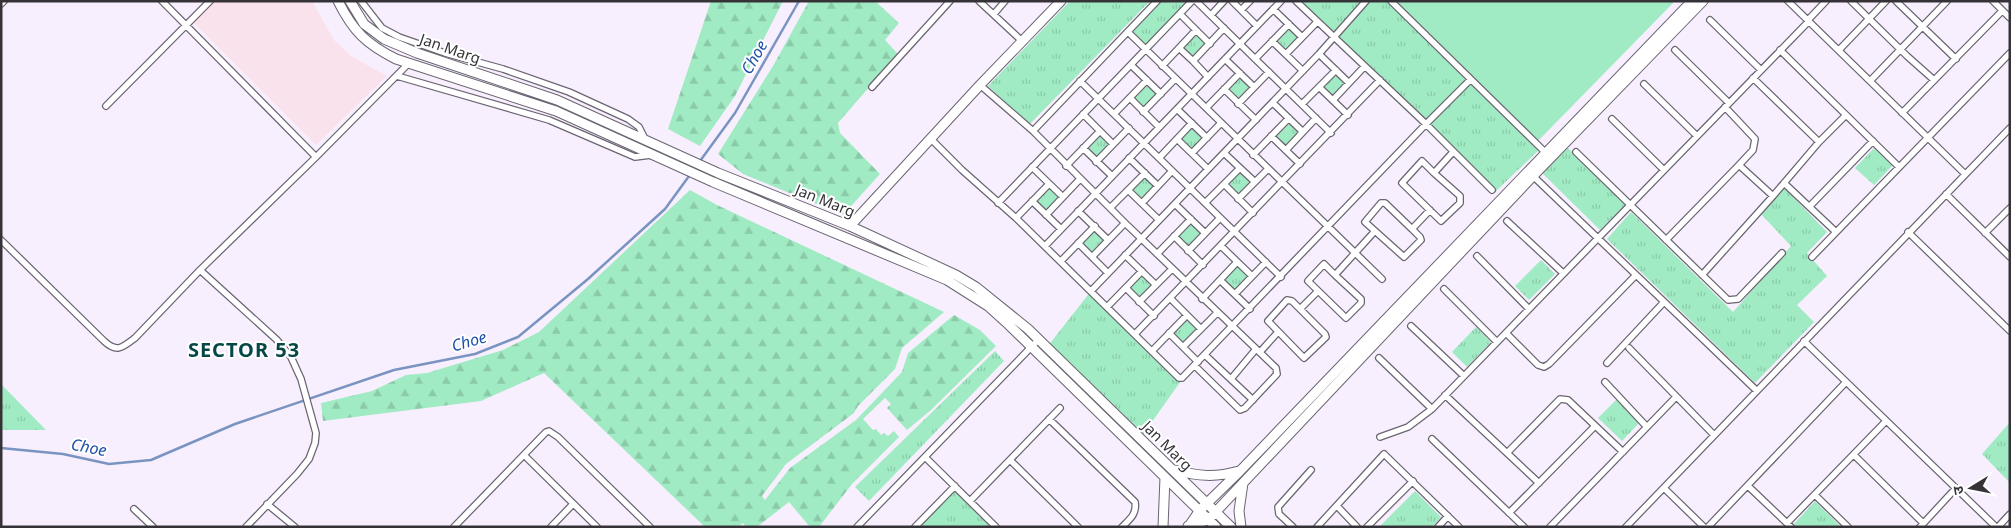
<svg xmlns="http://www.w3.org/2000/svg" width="2011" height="528" font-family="'Noto Sans','Noto Sans Devanagari',sans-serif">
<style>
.education{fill:#fae2ed}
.grass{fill:#a0ebc3}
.forest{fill:url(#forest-firs)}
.park{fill:url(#park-tufts)}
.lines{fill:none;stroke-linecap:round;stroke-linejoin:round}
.stream{stroke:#7a94c1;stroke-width:2.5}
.street-casing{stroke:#6b6471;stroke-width:8}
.secondary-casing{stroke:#6b6471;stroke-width:11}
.street{stroke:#fff;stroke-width:5.5}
.secondary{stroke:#fff;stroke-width:9}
.labels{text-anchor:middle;stroke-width:4;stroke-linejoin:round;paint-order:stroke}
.street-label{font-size:15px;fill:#363338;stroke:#fff}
.water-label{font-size:16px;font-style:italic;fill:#1c4fa9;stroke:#fff}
.district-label{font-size:20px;font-weight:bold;letter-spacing:1px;fill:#054847;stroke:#fff}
</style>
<defs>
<pattern id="forest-firs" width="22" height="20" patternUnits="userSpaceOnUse" patternTransform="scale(1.25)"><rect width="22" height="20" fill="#a0ebc3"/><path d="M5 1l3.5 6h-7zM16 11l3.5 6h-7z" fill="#8acaa8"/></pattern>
<pattern id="park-tufts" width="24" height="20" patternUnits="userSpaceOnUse" patternTransform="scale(1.25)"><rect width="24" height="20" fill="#a0ebc3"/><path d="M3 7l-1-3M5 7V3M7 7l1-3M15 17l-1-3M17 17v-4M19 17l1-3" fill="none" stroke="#8acaa8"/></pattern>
</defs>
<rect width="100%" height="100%" fill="#f8effe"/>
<path class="education" d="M215,1H312L334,40L351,56L387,76L316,145L193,22Z"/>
<path class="grass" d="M1395,1H1675L1536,143Z"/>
<path class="forest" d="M711,1H783L735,96L700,146L668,129Z
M809,1H875L899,23L885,40L898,54L838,123L840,133L880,174L843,215L743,174L718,154L773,66Z
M690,190L717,205L944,312L902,348L895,369L858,406L854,413L786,464L762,496L765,500L790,468L856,420L902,372L908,353L954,315L980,330L996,346L931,410L907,430L887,408L891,404L885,398L863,419L873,430L876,429L881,435L884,433L888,436L894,431L899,437L852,484L819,527H810L789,502L757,527H746L743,523L738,527H705L544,373L481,401L323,421L321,403L372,391L406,375L427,373L503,350L539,332Z"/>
<path class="park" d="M1070,1H1150L1029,125L988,86Z
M1157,1H1192L1146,50L1128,32Z
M1301,1H1395L1541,148L1495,192Z
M1289,28L1299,38L1286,51L1275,40Z
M1196,34L1206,43L1192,58L1182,48Z
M1336,73L1346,83L1333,96L1323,87Z
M1240,77L1250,87L1238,100L1227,89Z
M1147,84L1157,94L1143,109L1133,98Z
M1288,121L1300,132L1285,147L1274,136Z
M1192,126L1203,138L1191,150L1180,138Z
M1100,135L1110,145L1096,158L1086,149Z
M1567,147L1625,205L1600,230L1542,173Z
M1874,148L1893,165L1874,185L1855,168Z
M1240,172L1250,182L1238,195L1227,184Z
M1145,176L1155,187L1141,200L1131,190Z
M1049,187L1059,197L1046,212L1036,201Z
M1784,188L1827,232L1807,253L1827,276L1797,305L1814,322L1755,383L1607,239L1631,212L1733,312L1791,246L1758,211Z
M1191,222L1202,233L1188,247L1178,236Z
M1095,230L1105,240L1092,254L1082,243Z
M1541,260L1555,274L1529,300L1515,286Z
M1238,266L1248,277L1235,291L1224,280Z
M1142,274L1152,285L1139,299L1130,288Z
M1091,291L1183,378L1137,443L1044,351Z
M1187,318L1198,329L1183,344L1173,333Z
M1476,327L1491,342L1467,367L1452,352Z
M995,351L1004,361L869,501L855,487Z
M1,384L46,430H1Z
M1617,399L1640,422L1622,441L1598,418Z
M2010,422V483L1982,454Z
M955,486L996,527H915Z
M1415,491L1441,517L1432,527H1379Z
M1815,501L1841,527H1797L1794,524Z"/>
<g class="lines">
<path class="stream" d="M1,448L63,454L109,464L151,460L235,424L394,370L475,354L518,337L588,279L665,209L735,113L799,1"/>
<defs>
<path id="street" d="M162,1L316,157
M361,1L382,28L399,37L445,53L503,69L569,92L628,119L639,127L646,141
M979,1L1023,42
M1196,1L1331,133
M1232,1L1241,10L1250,1
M1296,1L1426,124L1492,190
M1391,1L1548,155
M1788,1L1965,174
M1851,1L1907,56L1934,80
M1896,1L1956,59
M1993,1L2010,18
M1,4L4,1
M1273,9L1302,37
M1241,10L1257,26
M994,14L1005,1
M1180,14L1210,44
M1211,15L1224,1
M1710,20L1761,70
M1808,20L1826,1
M1128,32L1382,279
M1272,41L1303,71
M1179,48L1196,30
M1675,50L1729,103
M1780,50L1899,167
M1839,50L1886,1
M1286,54L1317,22
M1319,54L1349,83
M1225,59L1254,87
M1255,59L1289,24
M1193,61L1208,77
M1131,65L1161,94
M1162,66L1179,48L1193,61L1224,28
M397,76L549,120L635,157L651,155
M1753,78L1819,142
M1080,81L1281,277
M1870,81L1947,1
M1644,84L1697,136
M980,85L1033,131L1125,223L1276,368L1277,374L1245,408L1240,410L1195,366
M872,87L950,1
M1319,87L1348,115
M1224,89L1256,120
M1130,98L1159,127
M1333,100L1364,67
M1273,103L1303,132
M1238,104L1269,72
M1302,104L1336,70
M106,106L210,1
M1725,107L1755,139L1753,150L1739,165
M1206,108L1240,73
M1177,109L1207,138
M1143,112L1175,79
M1902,113L2002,11
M1083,114L1113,144
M1114,114L1147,80
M1612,119L1664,170
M1033,131L1157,1
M1271,136L1300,164
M931,139L962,170L1016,218L1179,378H1182L1426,124L1470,80
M1177,139L1208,169
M1083,148L1112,176
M1286,150L1316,118
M1576,152L1728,300L1738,299L1782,253
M1192,153L1221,123
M1224,153L1255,182
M1253,155L1289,118
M1129,158L1158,186
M1159,158L1192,123
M1096,162L1129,128
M1066,166L1100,131
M1032,167L1063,197
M1434,173L1422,161L1402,183L1441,221L1460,203V196L1434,173L1453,152
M1532,175L1756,390
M1784,183L1836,232
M1224,184L1253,213
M1128,190L1159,220
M1946,194L2010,257
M1238,199L1268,169
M1032,201L1061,229
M998,203L1192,1
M1142,203L1172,171
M1205,203L1240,168
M1175,204L1205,233
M1810,206L1873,141
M1110,208L1145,173
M1078,211L1108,240
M1046,215L1080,179
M1016,218L1049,184
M1507,221L1563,273
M1412,229L1385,203H1381L1365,222L1404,257L1421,240L1420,237L1412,229L1430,210
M1908,232L2010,331
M1985,233L2010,208
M1174,236L1203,265
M1,240L104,341C117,353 122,348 135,338L200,270
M1666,240L1739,165L1773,196L1819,142L1846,115
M1078,243L1108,273
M1045,246L1281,1
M1221,246L1252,276
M1188,251L1220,218
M1157,254L1191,219
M1125,255L1156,285
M1477,256L1529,309
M1092,257L1125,223
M1812,257L2010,53
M1061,261L1095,226
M1335,275L1324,264L1308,281L1346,318L1361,303V299L1335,275L1375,231
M1702,275L1773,196
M1220,280L1250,309
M1126,288L1154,316
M1444,289L1497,342
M1091,291L1319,54L1366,1
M1235,294L1266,262
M1170,298L1201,329
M1202,299L1237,262
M1139,302L1172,269
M1107,307L1142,271
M1300,309L1292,301L1287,300L1268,321L1304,358L1326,337L1325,334L1300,309L1318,291
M1411,326L1464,376
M1169,333L1198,362
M1506,333L1538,365L1544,367L1549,364L1636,275
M1135,334L1380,80
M1804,341L1996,527
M1183,347L1217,313
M1629,348L1714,435
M1152,351L1187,315
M1260,352L1278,332
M1205,355L1253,400
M1379,358L1432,409
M1607,363L1664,302
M1231,379L1256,349
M1605,382L1647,427
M1445,395L1539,483
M1049,419L1135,502C1137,514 1130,519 1122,527
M1380,437L1408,427L1432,409L1809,21
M1432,439L1524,527
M1507,453L1560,399L1568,400L1623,452
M524,455L597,527
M1854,455L1923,523
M925,457L996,527
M1010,460L1078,527
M1748,486L1791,527
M1664,488L1704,527
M1815,495L1848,527
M970,501L1060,408
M267,504L295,527
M1337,506L1357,527
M134,509L153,527
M1509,513L1595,426
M1787,523L1886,421
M246,527L297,474L309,459L315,443L316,433L301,379L291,357L277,340L200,270L316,157L409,63
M454,527L546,432L549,431L558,437L650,527
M551,527L573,504
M857,527L1039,339
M915,527L955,486
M1293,527L1279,514L1278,507L1311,470
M1317,527L1384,454L1459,527
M1367,527L1413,481
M1438,527L1448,516
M1550,527L1676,397
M1626,527L2010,128
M1708,527L1846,382
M1920,527L1956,488
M1998,527L2010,514"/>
<path id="secondary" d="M338,1C353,31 366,44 396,59L556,111L713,182L947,280L988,306L1009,325L1216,527
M350,1L364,24L384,39L417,53L557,100L718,173L850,226L956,275L976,287L1028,329L1231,527
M850,226L980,85L1061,1
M1174,470C1199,476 1214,478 1239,471
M1188,526L1208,520L1533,176L1703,1
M1189,526L1200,510L1240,471L1692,1
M1163,527L1165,477
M1241,527L1239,511L1243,483"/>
</defs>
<use href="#street" class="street-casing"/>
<use href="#secondary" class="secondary-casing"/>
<use href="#street" class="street"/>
<use href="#secondary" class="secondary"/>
</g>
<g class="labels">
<g class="street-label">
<text transform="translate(450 49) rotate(19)" y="5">Jan Marg</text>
<text transform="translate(825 201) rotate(22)" y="5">Jan Marg</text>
<text transform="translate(1167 446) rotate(45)" y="5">Jan Marg</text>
</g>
<g class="water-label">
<text transform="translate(754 57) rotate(-60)" y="6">Choe</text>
<text transform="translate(469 341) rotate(-16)" y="6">Choe</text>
<text transform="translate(89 447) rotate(11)" y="6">Choe</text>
</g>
<g class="district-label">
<text x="244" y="357">SECTOR 53</text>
</g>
</g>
<rect width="2011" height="528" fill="none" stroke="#363338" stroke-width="5"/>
<g transform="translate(1971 488) rotate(260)" stroke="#ffffff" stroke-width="4" paint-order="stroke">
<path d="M0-4L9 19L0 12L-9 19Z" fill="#363338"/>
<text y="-8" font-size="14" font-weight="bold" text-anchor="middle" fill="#363338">उ</text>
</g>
</svg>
